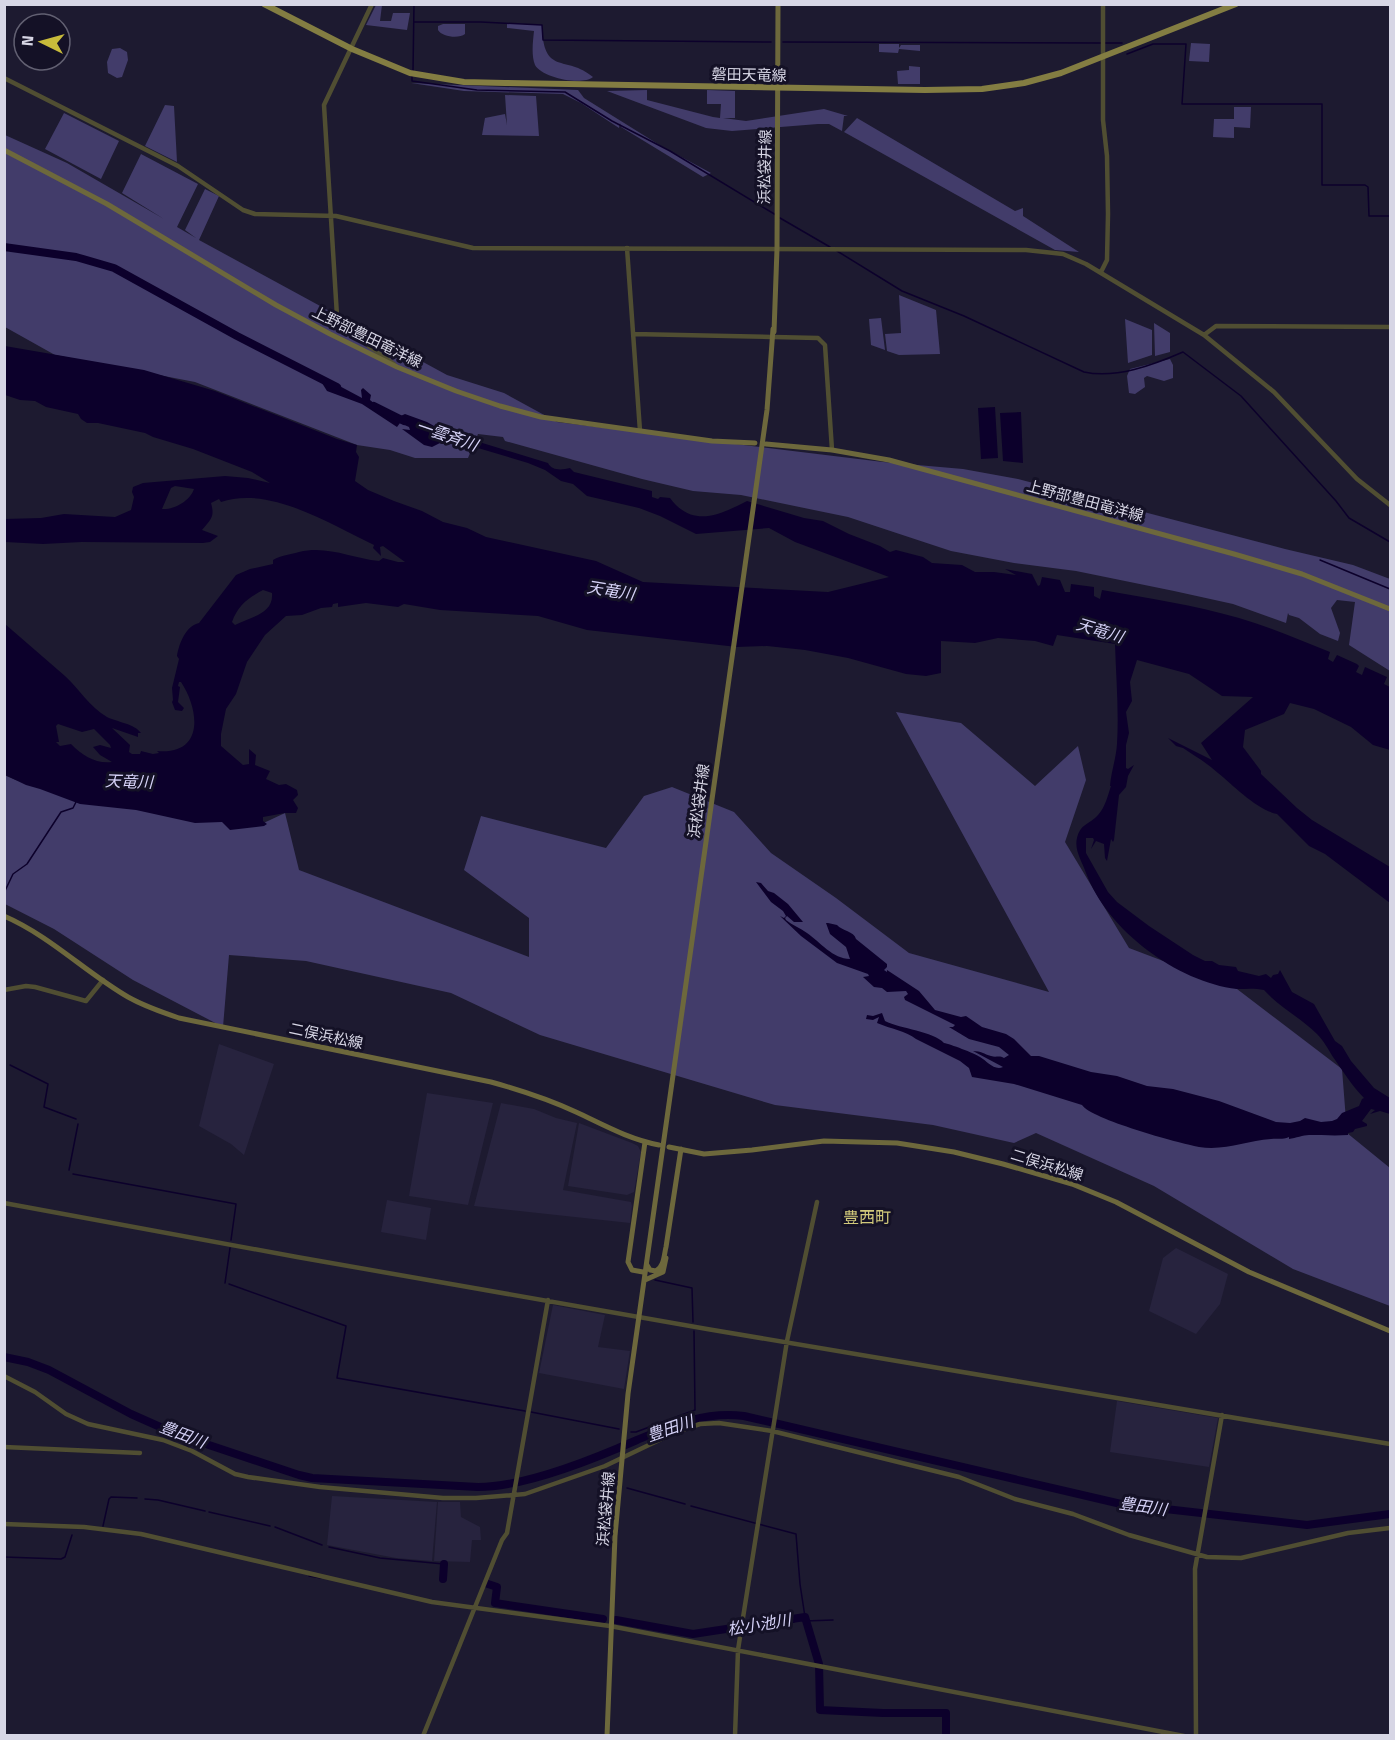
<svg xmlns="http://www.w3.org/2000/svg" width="1395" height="1740" font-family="'Titillium Web','Noto Sans JP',sans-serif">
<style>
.built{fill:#27233e}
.green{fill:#423c6a}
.water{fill:#0c002b;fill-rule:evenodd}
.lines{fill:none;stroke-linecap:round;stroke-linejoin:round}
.stream{stroke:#0c002b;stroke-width:1.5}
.river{stroke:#0c002b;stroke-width:8}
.tertiary{stroke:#504e32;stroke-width:4.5}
.secondary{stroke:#6d683c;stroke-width:5}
.primary{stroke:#837d42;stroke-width:6}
.labels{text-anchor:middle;stroke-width:6;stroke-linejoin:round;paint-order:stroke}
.street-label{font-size:15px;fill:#d7d6e5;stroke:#141126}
.water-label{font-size:16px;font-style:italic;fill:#d5d2f7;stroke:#141126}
.neighbourhood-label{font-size:16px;fill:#d1c97b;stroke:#141126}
</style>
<rect width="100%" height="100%" fill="#1d1a30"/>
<path class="built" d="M219,1044L274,1064L244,1155L231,1144L199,1126Z
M427,1093L493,1103L468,1205L409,1196Z
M501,1103L534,1109L556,1118L577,1123L563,1190L631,1202L632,1206L630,1223L474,1206Z
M579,1123L632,1143L638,1146L641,1152L634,1192L627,1195L568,1186Z
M387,1200L431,1208L426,1240L381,1232Z
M1176,1248L1228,1274L1220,1304L1196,1334L1149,1311L1163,1258Z
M553,1305L605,1315L598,1347L630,1351L624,1389L539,1373Z
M1117,1401L1218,1418L1209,1467L1110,1452Z
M332,1496L437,1502L432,1561L396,1558L327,1545Z
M438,1502H460L461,1517L480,1527L481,1540H472L470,1562L434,1561Z"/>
<path class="green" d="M376,5H382L380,21H391L393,13H410L407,30L366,25Z
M507,23L542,25C543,77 566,54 593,77C582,86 542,78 535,65C531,55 533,41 534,31L507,28Z
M443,24H465V34C459,39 442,37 438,30V26Z
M1191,43L1210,44L1209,62L1189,61Z
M879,44H899V48L901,45H920V51L899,49L898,53L879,52Z
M120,48L127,52L128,60L122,77L117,78L108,73L107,62L112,49Z
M909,66L920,67V84H898L897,71L909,70Z
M411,83L578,90L584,98L661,146L711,173L703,177L621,127L620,123L619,128L581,103L563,94L464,91Z
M647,90V100L713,117L720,118L721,104H707V90L735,91V118H723L746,121L824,109L848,116H844L842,131L829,124H818L732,131L706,128L607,91Z
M505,95L536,96L539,136L482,135L485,118L505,114L507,125Z
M165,105L174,106L177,162L145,146Z
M1234,107H1251L1250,128L1234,127V138L1213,137L1214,119H1234Z
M64,113L119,141L101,179L45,149Z
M857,118L1015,211L1023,208V216L1079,252L1055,250L844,132Z
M5,135L67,163L164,219L122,193L141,154L198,184L177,227L196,238L185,230L205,189L219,196L199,240L447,375L504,393L557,422L883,462L963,469L1018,479L1285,549L1353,565L1390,579V671L1349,645L1355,602L1337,600L1331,608L1340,633L1338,641L1320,634L1299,618L1289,615L1288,613L1286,623L1233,604L1174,591L1076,571L1014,563L951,551L848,517L741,495L693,491L642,479L505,441L503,437L478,434L468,458H415L390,450L357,445L195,382L55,355L5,327Z
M899,295L936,310L940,354L899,355L887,351L885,334L901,333Z
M881,318L885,350L871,345L869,319Z
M1125,319L1152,330V355L1128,363Z
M1154,323L1170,333V352L1155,356Z
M1170,359L1173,365V378L1164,381L1147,376L1144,378L1145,387L1135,394L1129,393L1127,376L1130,369Z
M896,712L961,723L1035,786L1078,746L1086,780L1065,842L1129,948L1237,989L1342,1069L1347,1133L1390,1168V1306L1293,1269L1154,1186L1036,1133L1014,1143L933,1125L775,1105L540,1035L451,993L306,961L229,955L223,1027L133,980L54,929L5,904L4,775L16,780L255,827L285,813L299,870L529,957V918L464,870L481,816L606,848L644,796L672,787L734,812L771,853L836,898L909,953L1049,992Z"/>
<path class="water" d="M5,346L144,370L215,391L337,439L357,445L356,452L359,457L355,481L368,490L394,501L422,511L443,522L467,528L486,537L596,561L643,582L828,592L889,577L795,542L769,528L696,534L660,516L639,508L587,496L573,484L561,481L545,470L528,463L451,440L444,441L432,447L424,445L402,429L410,430L409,427L400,423L397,427L362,404L327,391L322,383L332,382L362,398L361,390L363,388L371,395L370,400L394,419L405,414L427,422L450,435L463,437L548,463C552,471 562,470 570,468L574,472L652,491V497L658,499L660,497L670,498C693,529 721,514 747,501L804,518L823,521L849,534L880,546L890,552L896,550L923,557L932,563L962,565L975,572H994L1016,575L1005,569L1032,574L1038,586L1040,585L1042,577L1060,580L1065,592H1070L1071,584L1094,587V596L1100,599L1102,590C1148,598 1194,605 1239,618C1270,627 1300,640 1330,652L1328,659L1333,662L1337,655L1357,664L1359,666L1356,672L1362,675L1365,667L1387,677L1384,684L1390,687V750L1373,745L1351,727L1314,709L1290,703L1284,714L1245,730L1243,747L1261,771V774L1297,808L1312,820L1390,867V903L1325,854L1309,846L1277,814C1257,810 1234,786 1218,773C1207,763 1195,756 1183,748L1176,746L1168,738L1212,760L1201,743L1253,697L1222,696L1189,674L1137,660L1130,682L1132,701L1126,712L1129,733L1126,745V768L1128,769L1134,765L1128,776L1126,787L1119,795L1114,840L1113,842L1111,839L1107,861L1105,858L1104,844L1096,841L1091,849L1094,840L1093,838H1086V853L1108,892L1117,902L1149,926L1193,955L1205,961H1212L1219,965L1236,967L1238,971L1259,976L1266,974L1271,978L1273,975L1278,974L1280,970L1292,992L1314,1004L1335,1041L1342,1046L1351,1061L1374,1088L1390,1098V1114L1380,1111L1370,1114L1375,1110L1371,1109L1362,1121L1367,1124V1126L1355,1129L1353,1132L1348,1133V1135C1335,1136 1321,1135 1309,1135C1303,1135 1296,1138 1289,1139V1137C1282,1140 1278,1138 1271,1139C1246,1141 1225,1151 1199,1147C1178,1143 1091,1119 1082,1105L1014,1084L972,1077L969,1068L960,1061L916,1039C906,1031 891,1029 877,1023L879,1017L873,1020L866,1019L867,1015L873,1016L882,1013L885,1021C901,1029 933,1031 944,1043C950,1044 974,1053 980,1057C987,1061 994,1071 1003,1067L973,1051C981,1051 984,1054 991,1056C996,1058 999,1055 1004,1058L1009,1055L999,1047L969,1039L949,1027H953L955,1025L905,1000L904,997L908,994L906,991L887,992L882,988L874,987L863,977L869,976L868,974L837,963L801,936L780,916L784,918L786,916L783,911L771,902L756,882L761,883L768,891L774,893L788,904L803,922H794L787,916L785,918L786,920C792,925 800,928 807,933C820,942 833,959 850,959L846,947L830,934L826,923H828L837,925C842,931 854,931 856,939L887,964V967L884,970L887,972V970L919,991L935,1010L961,1017L966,1016L982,1027L1006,1034L1014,1039L1031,1056H1039L1091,1072L1117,1076L1147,1086L1173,1089L1219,1101L1276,1122L1290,1123L1300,1121L1305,1118L1321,1122L1332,1121L1337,1119L1342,1113L1359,1106L1362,1099L1364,1098C1352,1086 1343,1071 1333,1057C1328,1049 1324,1041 1317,1034C1301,1018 1279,1007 1264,990C1255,988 1246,989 1237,989C1177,982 1107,930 1086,873C1082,861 1074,850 1077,838C1081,823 1089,825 1098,815C1105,808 1108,795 1111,786H1110C1111,772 1116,759 1117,744C1119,711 1116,677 1115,644L1057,635L1053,646L1035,641L998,638L975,643L941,641V673L926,676L906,674L848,658L805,650L767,646L737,647L587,630L538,616L440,610L404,604L398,607L366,603L338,607V603L333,604L332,607L321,608L302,615L286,616L265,635L247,662L236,694L226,709L221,734V746L243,765L249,764V749L256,755L255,765L270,771L266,779L279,785L286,784L297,790L298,795L293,800L298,808L296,813H285L263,817V821L267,824L264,826L230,830L222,822L195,823L136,810L80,804L40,789L26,785L5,775V624L65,676C80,690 89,706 107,717C117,722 135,724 141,733H138V737L112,728L130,745L129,752L132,754H140L141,751L153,754L159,753L157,751C204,755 200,711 181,682H179L178,686L180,687L178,702L184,708L182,711L175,710L172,702L173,700L172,688L179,659L177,656C179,643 186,626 199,623L236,575L250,569L273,564V560C282,555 289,555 299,552C327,545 351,558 379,561L383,558L398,562H405L383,546L380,547L381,556L373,548L374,545C332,525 269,485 221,502L219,499L211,503C215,517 211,519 202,530L218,536L210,542L203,543L82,542L43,544L5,542L4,519L41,518L64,514L115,517L131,510L134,497L132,492L133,487L143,483L225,476L248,478L270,483L252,472L193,449L153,437L145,433L98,423H87L81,419L78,414L46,407L35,401L20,400L5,395ZM175,486L194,489C190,501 174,510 162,509L171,488ZM263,590L272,593C274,614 250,617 235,625L232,622C238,605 248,598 263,590ZM58,724L82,732L94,729L110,745L111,748L100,745L93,747L100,755L112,762C96,764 83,756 71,744L60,746L56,742H59L56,726Z
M995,407L998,458L981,459L978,408Z
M1021,412L1023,463L1003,461L1000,413Z"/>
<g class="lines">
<path class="stream" d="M414,22H481L542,25L543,40L771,42
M783,42L1101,43
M1105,43H1122
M1127,54L1153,44H1186L1182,104H1322V185H1365L1368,187L1369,216H1390
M413,71L414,4
M412,76V81L477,90L565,92L612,121L670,151L776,215
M780,218L830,247
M837,251L902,291L964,316L1084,372C1116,379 1153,365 1183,352L1241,396L1336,501L1349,518L1390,542
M1320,560L1390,589
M4,893L13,874L27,864L61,812L73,808L76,802
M4,1062L5,1063
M10,1065L48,1084L44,1107L76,1119
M69,1170L78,1124
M73,1174L236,1204L231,1240
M655,1280L692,1288L693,1322
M225,1283L230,1248
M229,1284L346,1326L337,1378L525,1411
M531,1412L619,1429
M631,1432H636L695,1410L694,1331
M627,1488L685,1504
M145,1499L158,1500L205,1511
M691,1506L796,1534L800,1584L805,1617
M209,1512L270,1526
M103,1526L109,1499L111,1497L137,1498
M275,1527L322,1545
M329,1547L380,1558L444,1564
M4,1557L61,1559L65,1557L72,1535
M309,1576L321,1578
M593,1620L602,1621
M805,1621L833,1620
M783,1624L794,1622"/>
<path class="river" d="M4,247L76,257L114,268L237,336L337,387
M374,406L404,421
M4,1357L28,1362L49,1370L131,1414L176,1434L299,1475L312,1478L478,1487C525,1487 594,1459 637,1440C673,1425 705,1411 744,1416L1121,1504L1307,1525L1390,1514
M443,1579L444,1564
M488,1584L497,1587L495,1603L603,1619
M616,1620L693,1634L805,1617L819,1664L820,1710L883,1713H946V1736"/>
<path class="tertiary" d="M372,4L324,105L337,316L340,323L346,330L394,364
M4,78L178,166L243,210L255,214L336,216L473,248L1026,250L1063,254L1086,264L1204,335L1274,392L1357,479L1390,505
M627,248L640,431
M1101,272L1107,260L1108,214L1107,156L1103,120V4
M633,334L771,337
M1204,335L1216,326L1390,327
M774,337L818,338L825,345L832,450
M4,990L26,986L35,987L86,1001L103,980
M4,1203L297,1257L707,1329L1390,1444
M4,1376L35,1392L66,1414L88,1424L163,1440L192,1451L235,1474L248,1477L320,1487L443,1498H476L525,1494L605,1466L676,1432L700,1424L719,1423L772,1431L959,1477L1015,1499L1073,1514L1129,1535L1207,1557L1241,1558L1348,1533L1390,1528
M4,1447L140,1453
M4,1524L84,1527L141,1534L432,1602L610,1626L1184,1736
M423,1736L502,1540L507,1533L548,1300
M735,1736L738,1650L742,1624L787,1341L817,1202
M1196,1736L1195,1569L1222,1415"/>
<path class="secondary" d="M4,150L107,204L276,305L330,334L397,367L456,391L500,406L541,417L712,441L755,443
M774,332L777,249L778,4
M766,444L832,450L889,460L1234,554L1302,574L1390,609
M4,916C50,936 85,972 128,997C144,1006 161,1012 179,1018L491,1082C520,1090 548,1099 576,1112C604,1125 628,1139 659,1145
M669,1147L704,1154L752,1150L824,1141L897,1143L954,1152L1003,1164L1072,1184L1116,1202L1249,1272L1390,1331
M647,1265L650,1270L656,1271C664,1267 664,1255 666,1247L681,1149
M643,1272L632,1270L628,1262L645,1142
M645,1280L663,1272L666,1258
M607,1736L615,1536L628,1394L767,410L773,329"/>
<path class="primary" d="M264,4L352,49L410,73L464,82L505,83L925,90L982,89L1024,83L1061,73L1236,4"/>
</g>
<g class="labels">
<g class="street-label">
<text transform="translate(749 75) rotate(1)" y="5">磐田天竜線</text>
<text transform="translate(765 167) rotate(-89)" y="5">浜松袋井線</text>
<text transform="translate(367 337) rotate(26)" y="5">上野部豊田竜洋線</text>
<text transform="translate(1085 501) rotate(15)" y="5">上野部豊田竜洋線</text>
<text transform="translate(699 801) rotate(-82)" y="5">浜松袋井線</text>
<text transform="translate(326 1036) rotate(12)" y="5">二俣浜松線</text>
<text transform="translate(1047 1165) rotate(17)" y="5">二俣浜松線</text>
<text transform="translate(606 1509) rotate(-85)" y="5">浜松袋井線</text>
</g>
<g class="water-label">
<text transform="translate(447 435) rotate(19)" y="6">一雲斉川</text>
<text transform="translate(611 590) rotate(9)" y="6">天竜川</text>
<text transform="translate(1100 630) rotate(17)" y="6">天竜川</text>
<text transform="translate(129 781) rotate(2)" y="6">天竜川</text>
<text transform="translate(670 1428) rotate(-19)" y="6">豊田川</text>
<text transform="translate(183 1434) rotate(21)" y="6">豊田川</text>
<text transform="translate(1143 1506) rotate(8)" y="6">豊田川</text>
<text transform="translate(759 1624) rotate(-9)" y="6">松小池川</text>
</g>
<g class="neighbourhood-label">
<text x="867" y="1223">豊西町</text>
</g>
</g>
<rect width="1395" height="1740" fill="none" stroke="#d7d6e5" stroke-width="12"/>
<g transform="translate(42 42) rotate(275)"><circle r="28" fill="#141126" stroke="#626072" stroke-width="1.5"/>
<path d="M0-4.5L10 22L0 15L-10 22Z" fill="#c8bb3b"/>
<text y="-9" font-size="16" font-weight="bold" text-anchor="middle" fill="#d7d6e5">N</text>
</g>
</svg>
